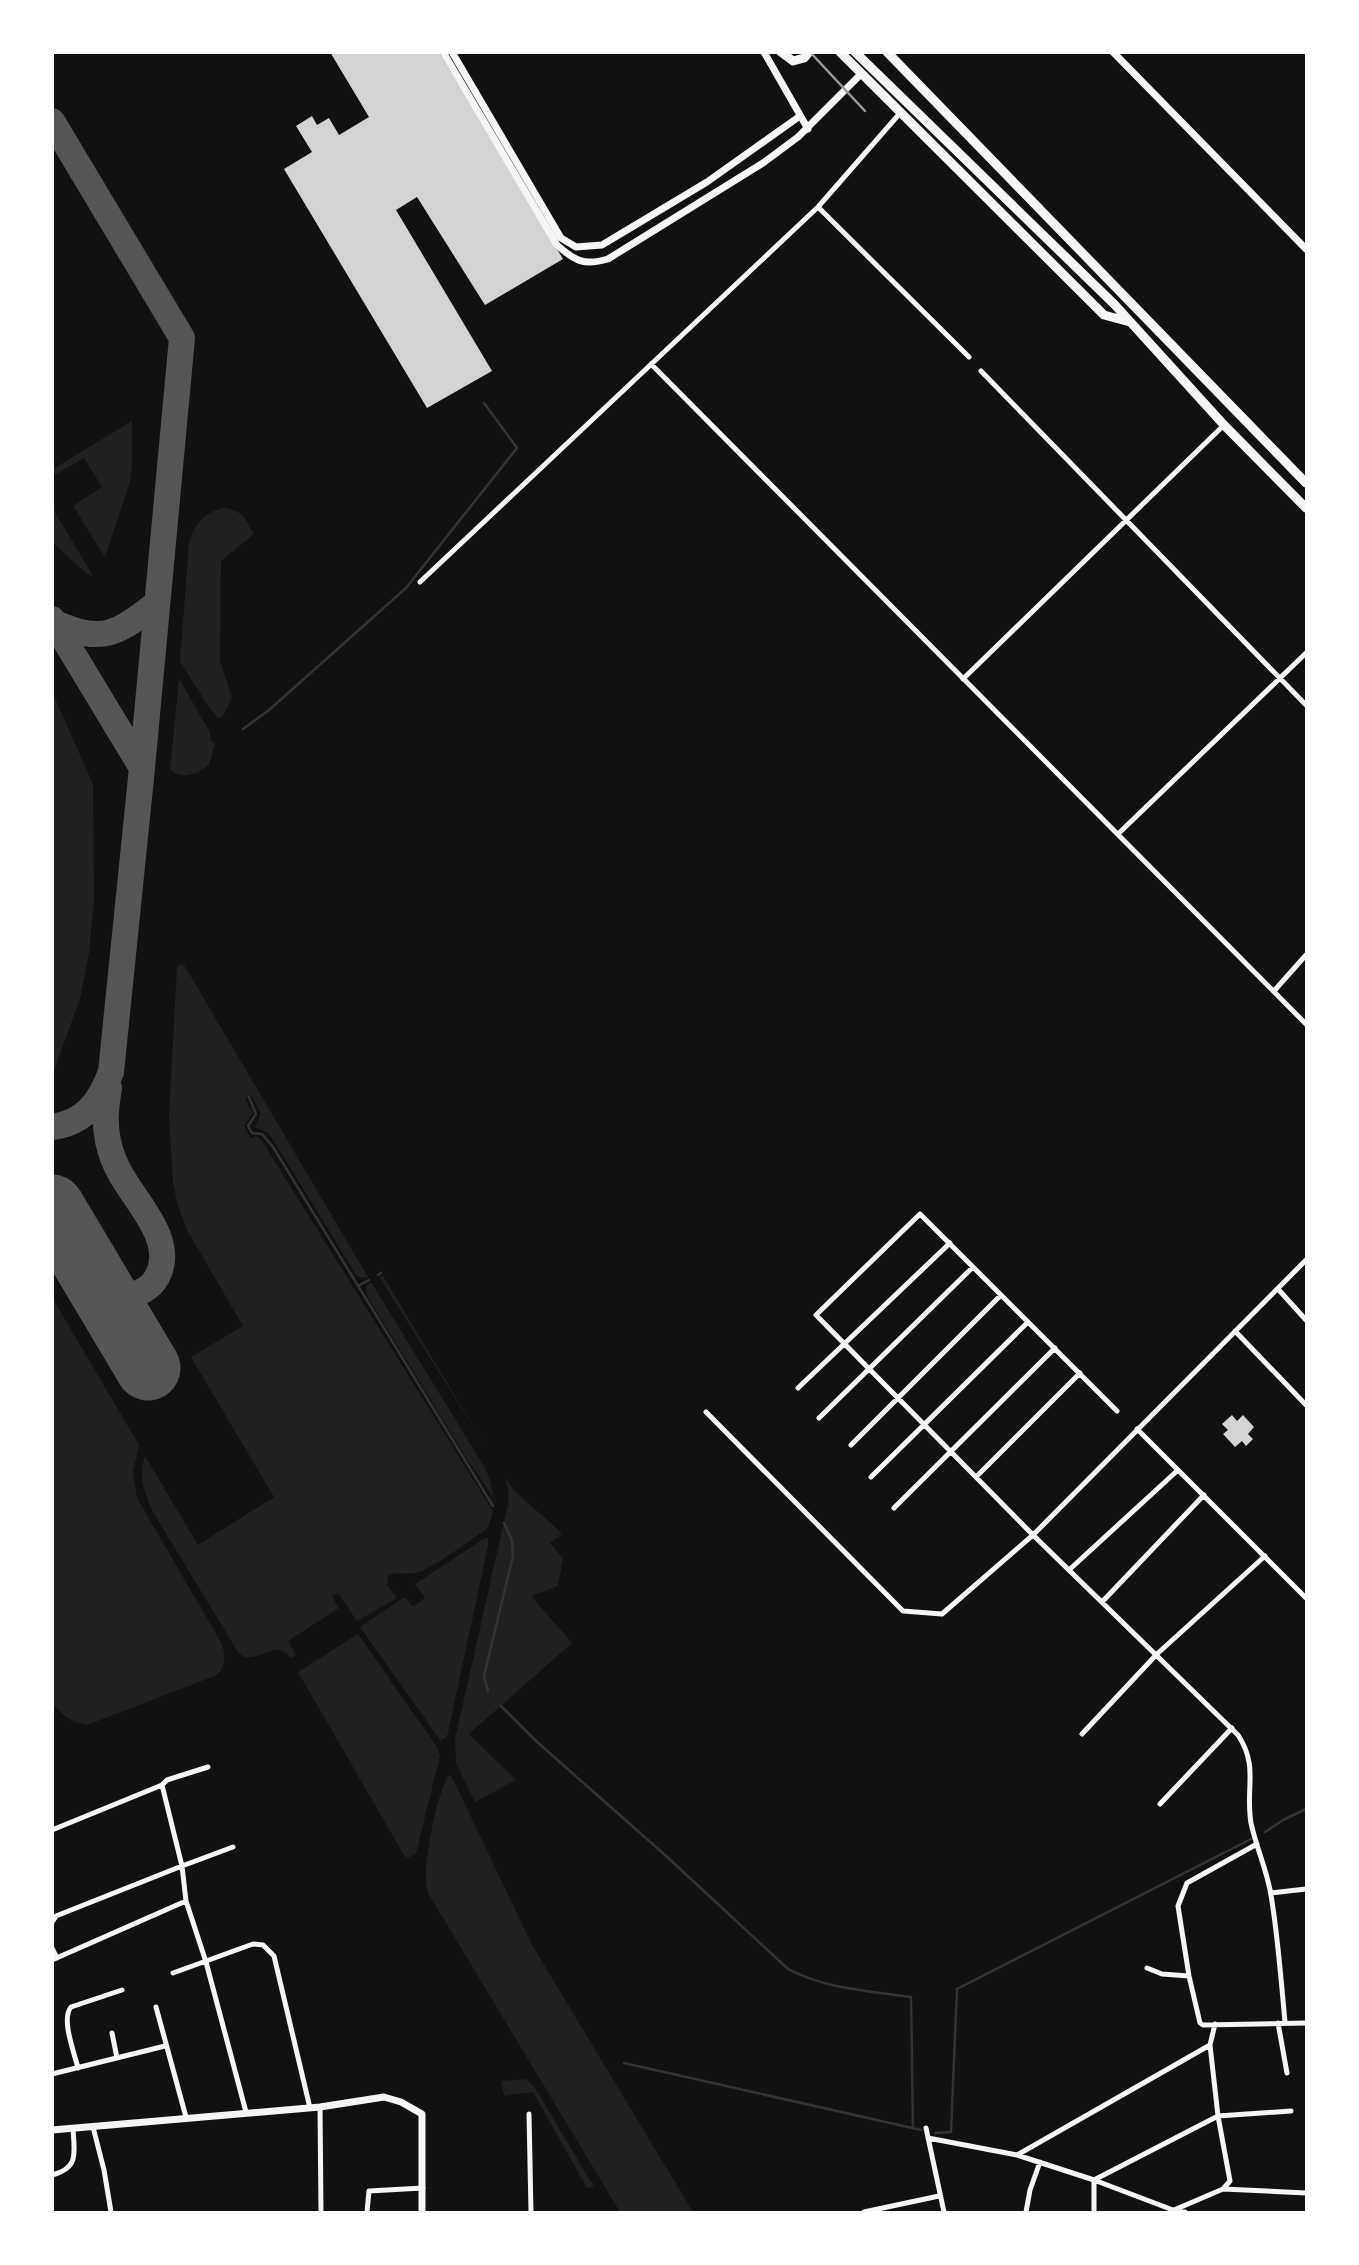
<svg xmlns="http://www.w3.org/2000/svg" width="1359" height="2265" font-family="Karla,sans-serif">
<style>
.green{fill:#202020}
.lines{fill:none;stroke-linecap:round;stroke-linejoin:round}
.stream{stroke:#333;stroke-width:2.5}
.taxiway{stroke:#565656;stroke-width:26}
.runway{stroke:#565656;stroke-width:65}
.building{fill:#d3d3d3}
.minor{stroke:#f5f5f5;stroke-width:5}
.tertiary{stroke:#f5f5f5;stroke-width:7}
.primary{stroke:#f5f5f5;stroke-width:9}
.rail{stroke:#9a9a9a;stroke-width:2.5}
</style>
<rect width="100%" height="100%" fill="#111"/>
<path class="green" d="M132,421V464L130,482L105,557L73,506L102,487L84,458L55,475L53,469Z
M222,508C243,510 244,517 254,534L221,561L220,661L232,698L222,717L218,718L208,706L180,661L189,543C194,525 203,514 222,508Z
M52,509H53L93,576L86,573L53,543Z
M179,679L210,732L211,740L215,744L209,765C197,774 182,781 170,769Z
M53,694L93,784L94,901L89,953L80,999L53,1073Z
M180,965H184L190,975L368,1277L361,1278L356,1275L275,1143L268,1133L255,1127L261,1113L251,1095L245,1099L253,1113L244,1126L251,1139L256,1136L262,1141L493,1511L488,1527L484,1531C467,1542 434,1568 416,1573C405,1575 397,1571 388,1576L387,1585L397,1598L357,1621L338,1593L332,1596L339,1608L288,1641L296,1655L290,1658C275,1635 254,1670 238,1652L153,1512C144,1493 138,1476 145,1456L198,1545L274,1497L191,1357L243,1326L187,1230L178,1206L173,1184L169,1116L177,967Z
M383,1276L487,1449L380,1278Z
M371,1282L482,1463L490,1479L494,1499L467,1459L367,1296L365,1287Z
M53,1299L139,1445L133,1472L137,1498L222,1644C225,1656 227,1665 217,1675L87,1725C71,1722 63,1716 53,1704Z
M505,1478C520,1501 544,1514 562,1534L550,1543L563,1558L558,1586L531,1596L572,1643L469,1734L516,1780L475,1802L456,1763L455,1739L508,1504L509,1493Z
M485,1538H488V1546L448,1733L446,1738L440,1740L360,1627L405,1597L413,1607L425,1598L415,1584Z
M358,1634L437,1747L440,1756L416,1853L408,1858L404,1855L298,1672Z
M449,1775L452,1777L532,1945L693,2212H620L428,1893C420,1872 437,1792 449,1775Z
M525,2079L534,2086L594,2187L587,2188L533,2092L504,2096L501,2081Z"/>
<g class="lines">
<path class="stream" d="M243,729L269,710L406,588L517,448L484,403
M249,1097L256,1114L248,1126L252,1133L262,1134L273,1147L493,1506
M378,1275L381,1273
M358,1286L369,1280
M488,1691L484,1676L513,1556L512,1540L504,1523
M501,1706L536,1741L665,1855L788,1969C826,1989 869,1991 911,1997L913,2127
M1265,1832L1283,1820L1306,1809
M624,2063L921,2130
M935,2133L951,2132L957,1989L1251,1839"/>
<path class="taxiway" d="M52,121L182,338L142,768L111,1072C100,1101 85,1123 52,1127
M52,619L142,768
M55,623C103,644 117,634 157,603
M98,1283C108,1292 119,1297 132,1295C143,1292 152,1286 157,1277C177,1240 134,1201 119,1171C114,1162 110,1150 108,1141C104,1122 106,1106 109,1088"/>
<path class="runway" d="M52,1207L148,1368"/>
</g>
<path class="building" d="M330,52H439L563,259L485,305L417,197L396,210L492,371L427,408L284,169L312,152L296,126L312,116L317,125L329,118L339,135L369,117Z
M1232,1415L1237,1421L1243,1415L1254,1427L1248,1434L1253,1439L1246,1446L1242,1441L1235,1447L1223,1434L1228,1430L1222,1424Z"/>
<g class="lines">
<path class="minor" d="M818,207L969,357
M651,364L1306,1024
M981,371L1306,705
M420,582L818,207L901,112
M963,679L1224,425
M1118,834L1306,653
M1274,991L1306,955
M1278,1289L1306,1320
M1235,1331L1306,1405
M798,1388L950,1243
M1117,1411L920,1214L816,1315L1033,1535L1238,1735C1259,1767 1245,1788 1251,1823C1256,1847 1267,1870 1271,1895C1278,1937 1281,1980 1285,2022
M706,1412L903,1611L942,1614L1033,1535L1306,1260
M819,1418L973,1267
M1137,1429L1306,1598
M851,1445L1001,1295
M871,1477L1028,1322
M976,1477L1080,1373
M894,1508L1055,1348
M1069,1570L1178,1470
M1102,1602L1204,1495
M1082,1734L1157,1654L1265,1556
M208,1767L167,1780L162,1785L182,1866L233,1847
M1160,1804L1232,1728
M52,1830L162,1785
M1257,1844L1187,1883L1178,1906L1189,1976L1200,2023L1203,2025L1306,2023
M1271,1893L1306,1889
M52,1922L56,1916L182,1866L186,1901L206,1962L246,2112
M52,1948L57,1958
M52,1960L186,1901
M1147,1968L1162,1974L1189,1976
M173,1973L253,1944L263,1945L274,1956L310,2108
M156,2007L186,2117
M1278,2023L1287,2073
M1215,2024L1210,2045L1218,2116L1230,2181L1223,2189
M112,2033L117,2058
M78,2068C74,2052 61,2019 71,2007L122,1990
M52,2074L165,2046
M320,2107L321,2212
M529,2114L531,2212
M93,2127L104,2170L111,2212
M926,2128L944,2212
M928,2138L1017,2155L1094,2180L1173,2210L1185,2212
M1017,2155L1210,2045
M52,2175C80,2168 74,2152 73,2128
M1174,2210L1223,2189L1306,2193
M367,2212L369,2191L423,2188
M864,2212L939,2196
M1026,2212L1030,2190L1040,2162
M1094,2212V2180L1218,2116L1291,2111"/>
<path class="tertiary" d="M443,52L557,245C575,261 584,266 608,259L763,163L798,137L862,73
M452,52L561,238L576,247L602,245L707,182L800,116
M764,52L808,129
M1113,52L1306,249
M52,2130L320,2107L384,2097L401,2102L422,2114V2212"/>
<path class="primary" d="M781,52L793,61L804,58L809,52
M840,52L1104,315L1130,322
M855,52L1115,305L1224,425L1306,508
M887,52L1306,483"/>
<path class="rail" d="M810,52L865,111"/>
</g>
<rect width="1359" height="2265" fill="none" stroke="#ffffff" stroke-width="108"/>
</svg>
